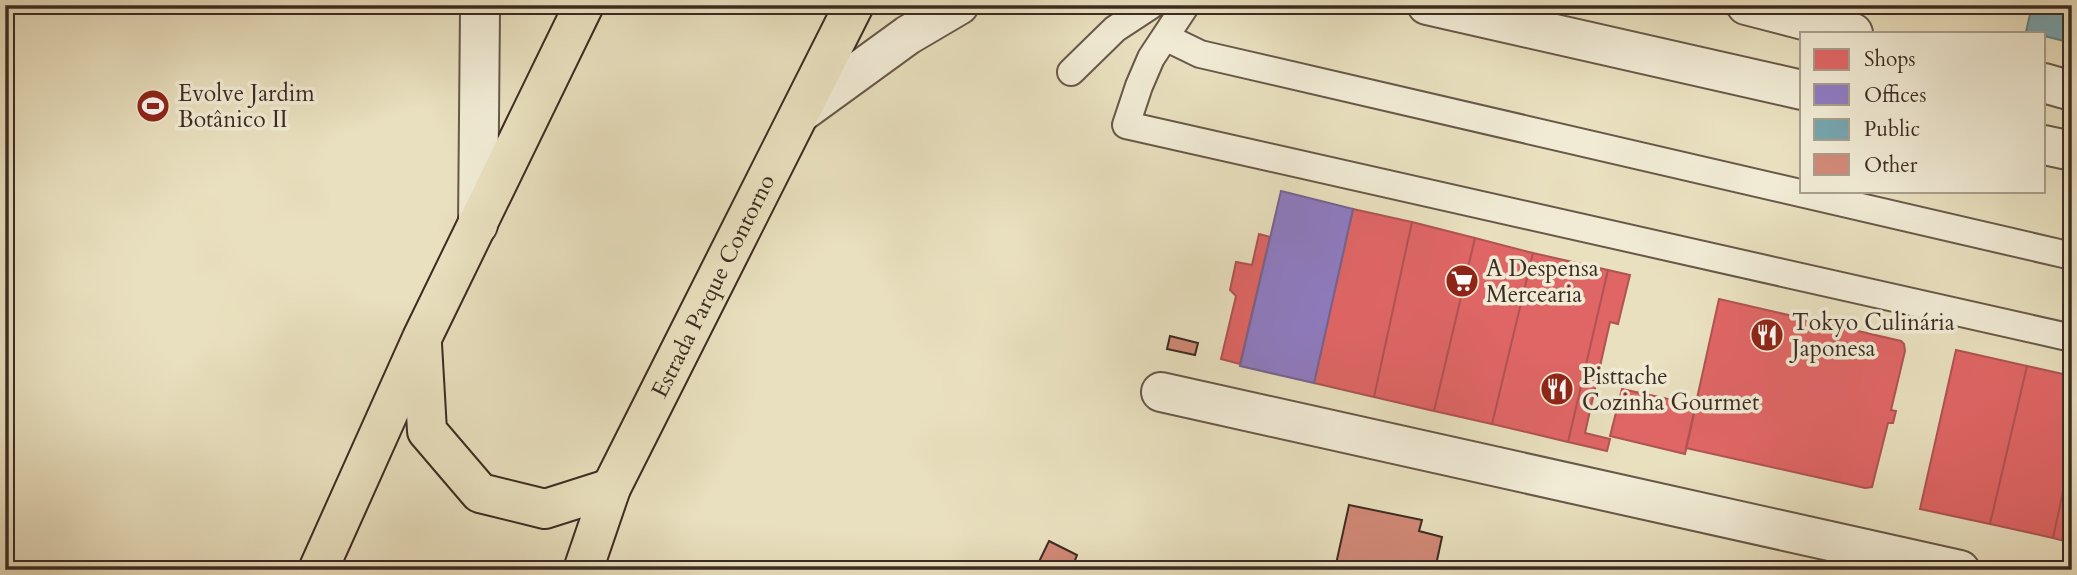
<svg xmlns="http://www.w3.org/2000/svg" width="2077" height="575" font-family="Cardo,serif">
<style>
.shops{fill:#e06666;stroke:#af5452;stroke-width:2}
.offices{fill:#8e7cc3;stroke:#756493;stroke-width:2}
.public{fill:#76a5af;stroke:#658085;stroke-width:2}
.building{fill:#d18977;stroke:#3c2b22;stroke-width:2}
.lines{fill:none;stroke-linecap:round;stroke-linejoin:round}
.service-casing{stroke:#675849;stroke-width:30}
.minor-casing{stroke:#675849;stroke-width:42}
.tertiary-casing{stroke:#675849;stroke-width:42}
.trunk-casing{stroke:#3c2b22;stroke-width:42}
.service{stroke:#f1ebd5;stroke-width:26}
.minor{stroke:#f1ebd5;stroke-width:38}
.tertiary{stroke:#f1ebd5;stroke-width:38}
.trunk{stroke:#e9e0bf;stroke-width:38}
.labels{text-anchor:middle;stroke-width:7;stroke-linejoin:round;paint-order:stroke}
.poi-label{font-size:23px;fill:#3c2b22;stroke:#f1ebd5;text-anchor:start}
.street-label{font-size:23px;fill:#3c2b22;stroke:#f1ebd5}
</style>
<rect width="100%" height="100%" fill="#e9e0bf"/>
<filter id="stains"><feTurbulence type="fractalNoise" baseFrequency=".00286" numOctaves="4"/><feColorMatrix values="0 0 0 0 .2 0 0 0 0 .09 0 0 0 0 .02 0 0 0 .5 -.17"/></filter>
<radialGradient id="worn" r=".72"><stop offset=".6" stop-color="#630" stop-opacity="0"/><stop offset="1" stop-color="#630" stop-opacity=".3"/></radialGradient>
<path class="shops" d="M1353,209L1412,222L1374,397L1314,383Z
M1412,222L1475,238L1434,411L1374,397Z
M1259,234L1270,237L1240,364L1221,359L1236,296L1230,290L1236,262L1252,265Z
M1475,238L1533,253L1492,424L1434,411Z
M1533,253L1608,270L1568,442L1492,424Z
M1608,270L1630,275L1618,324L1610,322L1585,433L1610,439L1607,451L1568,442Z
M1719,299L1901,341L1904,344L1905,351L1891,410L1896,411L1893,423H1888L1872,487L1865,488L1686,448Z
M1956,350L2027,366L1990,524L1920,509Z
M2027,366L2072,376V450L2053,538L1990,524Z
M1622,389L1696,405L1685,454L1610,436Z
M2072,450V543L2053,538Z"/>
<path class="offices" d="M1281,191L1353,209L1314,383L1240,366Z"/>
<path class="public" d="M2032,5H2072V43L2044,36V33L2026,32Z"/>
<path class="building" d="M1170,336L1198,343L1195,355L1167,349Z
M1349,505L1422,520L1419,531L1442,537L1436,565L1458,570H1338L1339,565L1336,564Z
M1049,541L1077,555L1074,563L1084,570H1035Z"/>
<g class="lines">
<defs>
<path id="service" d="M1186,5L1151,58L1139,86L1126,125L2072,338
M1165,37L1200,54L2072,256
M1071,72L1115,29L1150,6"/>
<path id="minor" d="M1161,392L1960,570"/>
<path id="tertiary" d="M1427,5L1802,90
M1746,5L1853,33
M2044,83L2072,91
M802,112L908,35L959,5
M2044,145L2072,151
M478,225L480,10L483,5"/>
<g id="trunk">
<path d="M422,344L427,431L480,493L545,509L611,488"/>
<path d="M318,570L422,338L584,5"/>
<path id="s1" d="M583,570L611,488L854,5"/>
</g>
</defs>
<use href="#service" class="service-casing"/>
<use href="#minor" class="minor-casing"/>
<use href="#tertiary" class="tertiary-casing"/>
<use href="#trunk" class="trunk-casing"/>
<use href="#service" class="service"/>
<use href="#minor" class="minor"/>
<use href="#tertiary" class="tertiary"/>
<use href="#trunk" class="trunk"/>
</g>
<defs>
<symbol id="stadium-disc" viewBox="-11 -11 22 22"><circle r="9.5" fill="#8f2418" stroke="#f1ebd5"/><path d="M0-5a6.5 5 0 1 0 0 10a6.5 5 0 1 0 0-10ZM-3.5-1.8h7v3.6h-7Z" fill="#fff"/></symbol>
<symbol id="supermarket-disc" viewBox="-11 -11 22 22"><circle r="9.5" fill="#8f2418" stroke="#f1ebd5"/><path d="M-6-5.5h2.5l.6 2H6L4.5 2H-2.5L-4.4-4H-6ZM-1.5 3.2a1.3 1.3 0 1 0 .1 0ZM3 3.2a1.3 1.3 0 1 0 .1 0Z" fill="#fff"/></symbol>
<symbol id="restaurant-disc" viewBox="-11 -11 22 22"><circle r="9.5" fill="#8f2418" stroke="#f1ebd5"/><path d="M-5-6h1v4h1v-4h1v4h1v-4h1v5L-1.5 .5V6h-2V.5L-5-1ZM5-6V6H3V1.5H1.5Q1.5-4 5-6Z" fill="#fff"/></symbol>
</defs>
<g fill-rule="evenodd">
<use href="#stadium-disc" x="134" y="87" width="38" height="38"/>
<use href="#supermarket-disc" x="1443" y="262" width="38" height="38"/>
<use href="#restaurant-disc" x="1748" y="316" width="38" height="38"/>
<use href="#restaurant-disc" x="1538" y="370" width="38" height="38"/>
</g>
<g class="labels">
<g class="poi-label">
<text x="178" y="101">Evolve Jardim<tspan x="178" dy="26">Botânico II</tspan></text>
<text x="1486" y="276">A Despensa<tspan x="1486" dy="26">Mercearia</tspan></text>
<text x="1792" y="330">Tokyo Culinária<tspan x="1792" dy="26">Japonesa</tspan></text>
<text x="1582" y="384">Pisttache<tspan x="1582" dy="26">Cozinha Gourmet</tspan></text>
</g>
<g class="street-label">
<text dy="8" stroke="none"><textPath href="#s1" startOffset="313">Estrada Parque Contorno</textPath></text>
</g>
</g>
<rect width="2077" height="575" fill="none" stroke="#e9e0bf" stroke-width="28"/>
<rect x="7" y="7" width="2063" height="561" fill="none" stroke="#3c2b22" stroke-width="3.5"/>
<rect x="14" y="14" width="2049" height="547" fill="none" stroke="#3c2b22" stroke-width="2"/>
<rect x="1800" y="32" width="245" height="161" fill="#f1ebd5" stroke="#a99e8d" stroke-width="2"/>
<rect x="1814" y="49" width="35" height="21" fill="#e06666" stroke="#a99e8d" stroke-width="2"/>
<text x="1864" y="66" font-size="21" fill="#3c2b22">Shops</text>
<rect x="1814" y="84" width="35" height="21" fill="#8e7cc3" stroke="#a99e8d" stroke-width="2"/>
<text x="1864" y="102" font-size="21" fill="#3c2b22">Offices</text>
<rect x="1814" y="119" width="35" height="21" fill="#76a5af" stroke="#a99e8d" stroke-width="2"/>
<text x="1864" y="136" font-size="21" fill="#3c2b22">Public</text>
<rect x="1814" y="154" width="35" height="21" fill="#d18977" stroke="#a99e8d" stroke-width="2"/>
<text x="1864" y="172" font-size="21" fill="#3c2b22">Other</text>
<rect width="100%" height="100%" filter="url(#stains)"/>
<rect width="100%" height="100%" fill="url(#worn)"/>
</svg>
